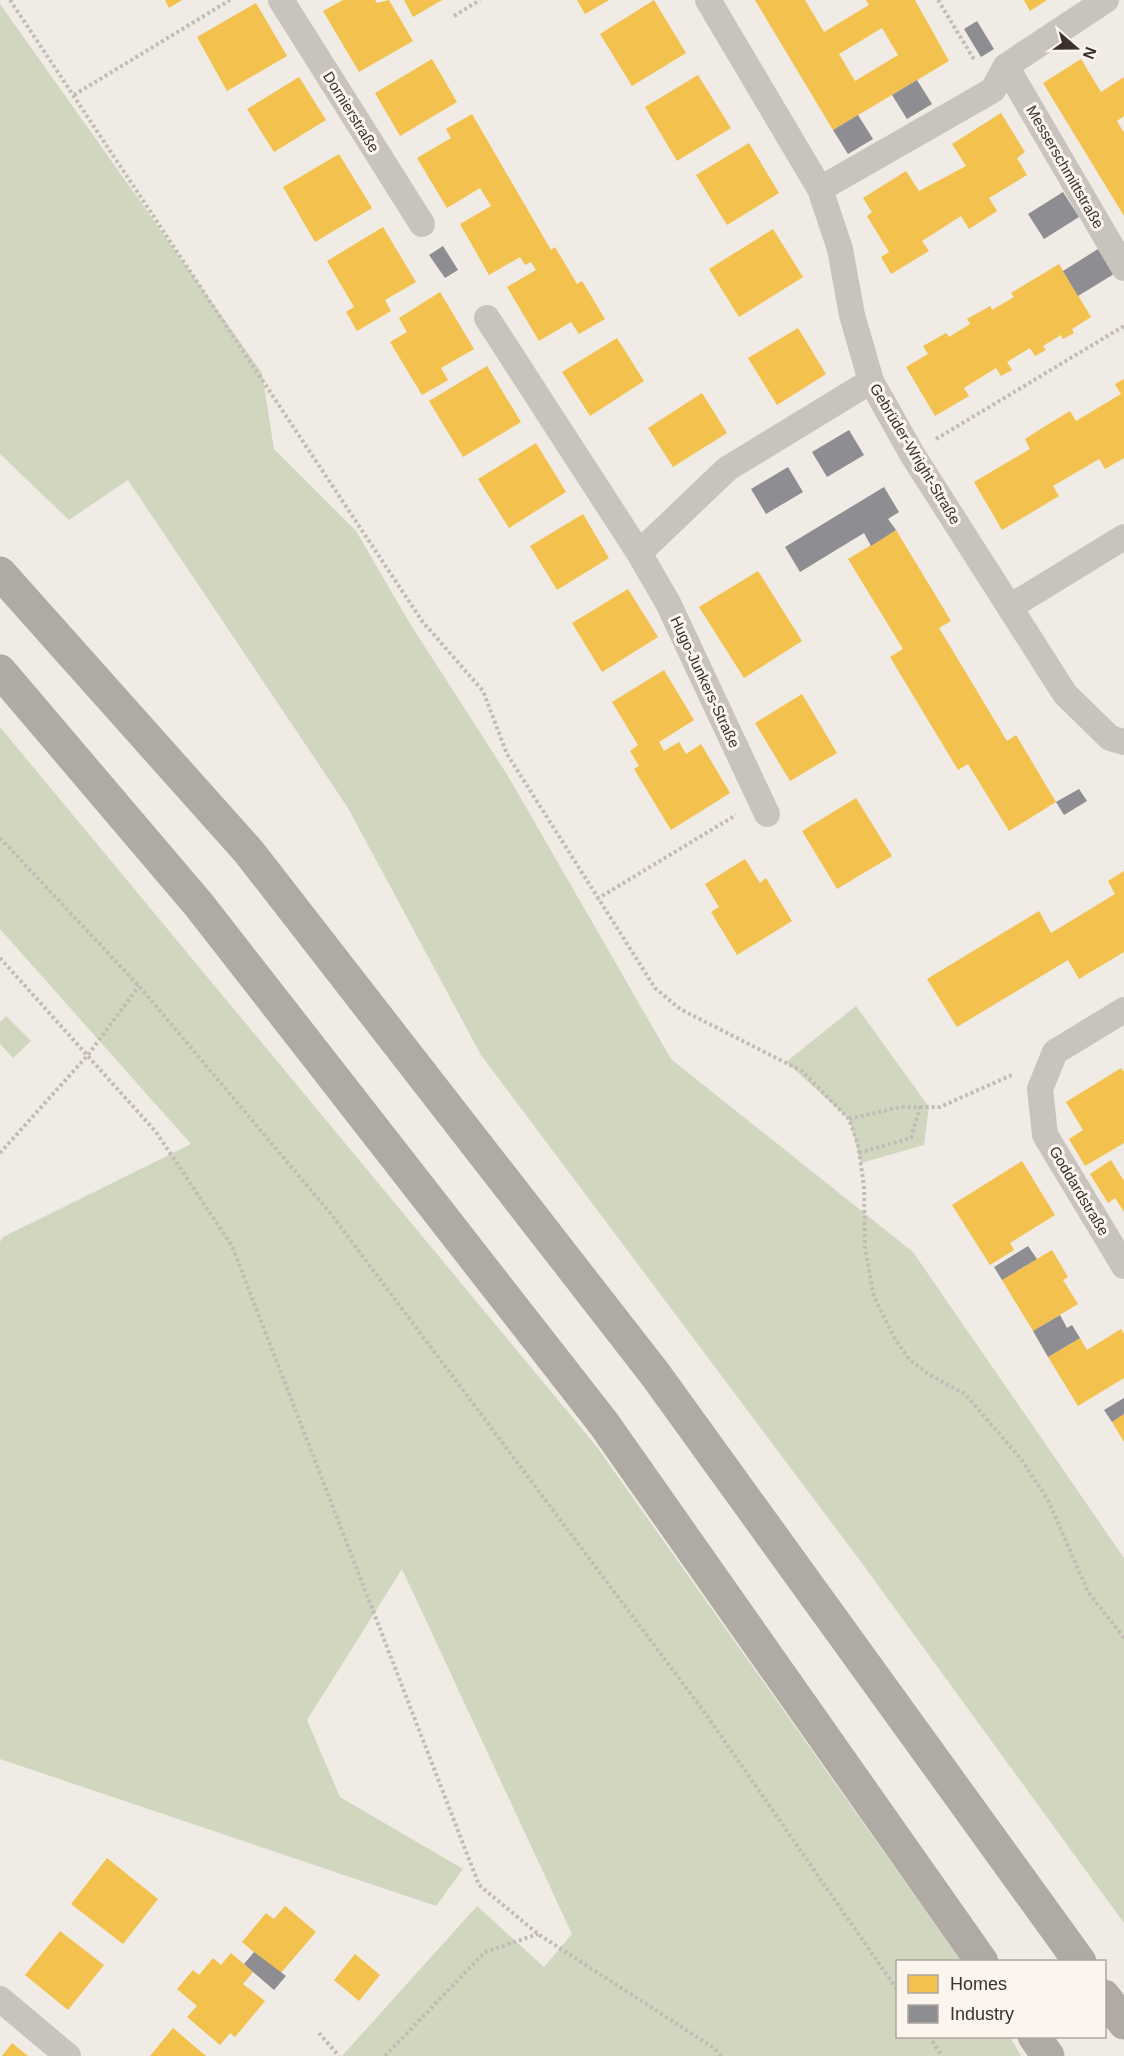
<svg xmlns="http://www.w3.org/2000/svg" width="1124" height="2056" font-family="Helvetica,sans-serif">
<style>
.green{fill:#d1d6bf}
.homes{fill:#f2c14e;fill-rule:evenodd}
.industry{fill:#8d8d92}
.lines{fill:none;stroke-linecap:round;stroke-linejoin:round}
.path{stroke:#c2bbb6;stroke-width:4;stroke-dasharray:3 3;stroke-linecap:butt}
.minor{stroke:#c9c3be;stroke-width:26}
.motorway{stroke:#afaaa4;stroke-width:33}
.labels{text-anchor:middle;stroke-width:6;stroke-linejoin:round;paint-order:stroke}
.street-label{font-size:15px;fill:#3b302b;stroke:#fbf5ee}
</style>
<rect width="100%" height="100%" fill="#f0ebe5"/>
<path class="green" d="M0,4L262,373L274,449L356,531L409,622L508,776L671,1059L913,1252L1124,1558V1923L864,1566L481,1055L348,808L128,480L69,520L0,454Z
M0,727L597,1447L961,1961L898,1962V2036L1010,2037L1021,2056H342L477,1906L544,1967L572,1934L402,1569L307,1720L340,1797L463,1869L436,1906L0,1759V1242L3,1237L191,1144L0,929Z
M856,1006L929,1107L924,1145L861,1163L849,1119L786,1062Z
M6,1016L31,1041L13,1058L0,1044V1022Z"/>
<path class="homes" d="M165,0H182L169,8Z
M343,0H375L377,3L389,0L413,41L359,72L323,11Z
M404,0H442L413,17Z
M577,0H609L585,14Z
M654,0L686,53L632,86L600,34Z
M755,0H805L824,32L869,5L866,0H915L949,61L833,130ZM882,28L898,55L855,81L839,54Z
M1024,0H1047L1030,11Z
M256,3L287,56L227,91L197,37Z
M432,59L457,102L400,136L375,93Z
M1081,59L1101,92L1124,77V116L1117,121L1124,133V216L1043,83Z
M698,75L731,128L677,161L645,107Z
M299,77L326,120L274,152L247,109Z
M1001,113L1025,152L1017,158L1027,175L989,198L997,211L969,229L961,216L922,241L929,251L891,274L881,257L889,252L867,216L872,212L863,198L906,171L919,191L966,166L952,144Z
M472,114L551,250L555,247L577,284L582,281L605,319L579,334L571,322L539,341L507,287L536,270L531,262L525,265L520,257L489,275L460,224L491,206L480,188L447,208L417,158L451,138L446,129Z
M749,143L779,193L727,225L696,175Z
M339,154L372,208L315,242L283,187Z
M383,227L416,282L385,300L391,311L357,331L346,312L354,307L327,261Z
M773,229L803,277L739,317L709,269Z
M1059,264L1091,317L1072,329L1074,333L1063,339L1061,335L1043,346L1046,350L1035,356L1030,348L1007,362L1012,370L1001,376L996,368L964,388L969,396L935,416L906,367L928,354L923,346L946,333L949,337L970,324L967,319L990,306L992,310L1014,297L1011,293Z
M440,292L474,349L441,368L448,380L422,395L390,342L407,332L399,318Z
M798,328L826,374L777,405L748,358Z
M617,338L644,381L590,416L562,372Z
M487,366L521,422L463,457L429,401Z
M1124,379V458L1105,469L1099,459L1053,486L1059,496L1002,530L974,482L1030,449L1025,439L1047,425L1070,411L1076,421L1121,394L1115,384Z
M702,393L727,433L673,467L648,428Z
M536,443L566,492L509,528L478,479Z
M583,514L609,558L557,590L530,546Z
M896,530L951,621L939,628L1007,741L1016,735L1056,802L1009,831L968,764L958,770L890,657L903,649L848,559Z
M758,571L802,641L744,678L699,607Z
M628,589L658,637L602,672L572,623Z
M664,670L694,720L659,742L664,751L679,742L686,754L701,744L730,793L671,830L634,769L639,766L630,751L638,745L612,702Z
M802,694L837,753L790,781L755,723Z
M856,798L892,856L837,889L802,831Z
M745,859L760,883L766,878L792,921L737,955L711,912L719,907L705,884Z
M1124,871V952L1079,979L1068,960L957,1027L927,979L1039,911L1051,933L1115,894L1108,881Z
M1121,1068L1124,1072V1143L1085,1166L1069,1139L1083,1130L1066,1102Z
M1111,1160L1124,1181V1212L1115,1198L1108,1203L1090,1174Z
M1022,1161L1055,1215L1010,1243L1014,1250L990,1265L952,1205Z
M1052,1250L1068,1277L1063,1280L1078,1304L1033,1331L1002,1280Z
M1121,1329L1124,1334V1378L1078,1406L1048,1357L1080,1338L1087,1350Z
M1124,1414V1442L1112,1422Z
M107,1858L158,1899L123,1944L71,1904Z
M285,1906L316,1932L280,1974L242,1942L266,1913L274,1919Z
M60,1931L104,1965L68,2010L25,1975Z
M231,1953L253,1972L243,1984L265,2001L235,2037L230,2033L220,2045L187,2017L197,2006L177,1989L193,1970L199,1975L213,1958L221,1965Z
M355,1954L380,1975L359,2001L334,1980Z
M173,2028L206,2056H150Z
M12,2043L28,2056H2Z"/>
<path class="industry" d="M977,21L994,49L981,57L964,29Z
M917,80L932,104L907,119L892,95Z
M858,115L873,139L848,154L833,130Z
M1063,192L1079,217L1044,239L1028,214Z
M443,246L458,270L445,278L429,255Z
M1098,249L1114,274L1078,296L1063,271Z
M849,430L864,455L827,477L812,452Z
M788,467L803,492L766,514L751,489Z
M884,487L899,512L888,519L896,530L871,546L864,533L800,572L785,547Z
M1079,789L1087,801L1064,815L1056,802Z
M1028,1246L1037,1259L1002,1280L994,1267Z
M1060,1315L1067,1328L1072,1325L1080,1338L1048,1357L1033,1331Z
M1124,1398V1414L1112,1422L1104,1410Z
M254,1952L286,1976L274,1990L244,1964Z"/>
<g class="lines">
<path class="path" d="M10,0L422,621L483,691L507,754L655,988L680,1009L802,1071L849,1119L858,1144L864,1187L865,1248L874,1297L895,1339L909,1359L928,1374L965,1394L1021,1459L1048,1500L1088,1592L1124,1638
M938,0L975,61
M454,16L480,0
M74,95L230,0
M936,439L1124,326
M0,838L139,986L331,1214L705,1713L898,1991
M597,899L736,815
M0,958L156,1132L232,1246L479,1885L538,1934L714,2048L721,2056
M849,1119L900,1107H940L1014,1074
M0,1153L88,1055L139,986
M859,1153L911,1138L920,1107
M319,2033L339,2056
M929,2036L942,2056
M385,2056L485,1952L538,1934"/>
<path class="minor" d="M281,0L422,224
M708,0L820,189L840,249L852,315L871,381L912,454L1065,694L1110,738L1124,742
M1006,66L1124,268
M820,189L993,90L1006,66L1106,0
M487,318L639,553L668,603L767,814
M639,553L727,469L871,381
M1010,607L1124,537
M1124,1010L1055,1052L1040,1089L1045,1135L1124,1266
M0,1999L68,2056"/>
<path class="motorway" d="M0,573L249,852L655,1374L1080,1962
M0,671L199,905L604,1424L982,1962
M1104,1996L1124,2023
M1034,2036L1048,2056"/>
</g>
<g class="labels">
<g class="street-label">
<text transform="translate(351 112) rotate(58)" y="5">Dornierstraße</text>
<text transform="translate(1065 167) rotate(60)" y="5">Messerschmittstraße</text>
<text transform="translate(915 454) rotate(59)" y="5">Gebrüder-Wright-Straße</text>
<text transform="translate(705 682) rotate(65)" y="5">Hugo-Junkers-Straße</text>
<text transform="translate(1079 1191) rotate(59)" y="5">Goddardstraße</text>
</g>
</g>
<rect x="896" y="1960" width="210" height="78" fill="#fbf5ee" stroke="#aea6a0" stroke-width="1.5"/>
<rect x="908" y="1975" width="30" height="18" fill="#f2c14e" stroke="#aea6a0" stroke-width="1.5"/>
<text x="950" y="1990" font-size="18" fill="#3b302b">Homes</text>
<rect x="908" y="2005" width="30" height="18" fill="#8d8d92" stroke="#aea6a0" stroke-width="1.5"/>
<text x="950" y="2020" font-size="18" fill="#3b302b">Industry</text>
<g transform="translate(1076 48) rotate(110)" stroke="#fbf5ee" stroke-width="4.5" paint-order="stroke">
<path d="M0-4.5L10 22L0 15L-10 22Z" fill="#3b302b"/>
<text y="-9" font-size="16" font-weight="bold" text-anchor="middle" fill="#3b302b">N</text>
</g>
</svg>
